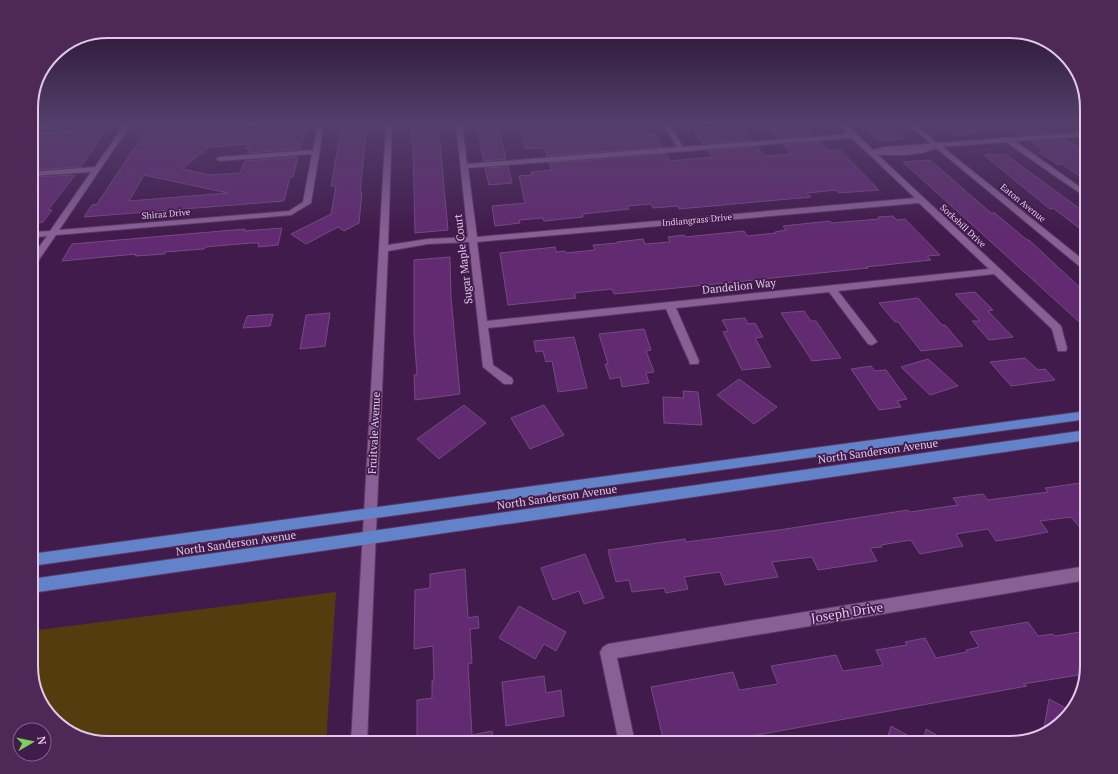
<svg xmlns="http://www.w3.org/2000/svg" width="1118" height="774" font-family="'PT Serif',serif">
<style>
.green{fill:#553c0f}
.building{fill:#622b71;stroke:#744b80;fill-rule:evenodd}
.lines{fill:none;stroke-linecap:round;stroke-linejoin:round}
.minor-casing{stroke:#5b3963;stroke-width:2}
.tertiary-casing{stroke:#5b3963;stroke-width:2}
.trunk-casing{stroke:#5b3963;stroke-width:2}
.minor{fill:#895f95;fill-rule:evenodd}
.tertiary{fill:#895f95;fill-rule:evenodd}
.trunk{fill:#6282c9;fill-rule:evenodd}
.labels{text-anchor:middle;stroke-width:3.5;stroke-linejoin:round;paint-order:stroke}
.far-street-label{font-size:9px;fill:#e1cae7;stroke:#411b4c}
.street-label{font-size:11px;fill:#e1cae7;stroke:#411b4c}
.near-street-label{font-size:13px;fill:#e1cae7;stroke:#411b4c}
.rim{fill:none;stroke:#e1cae7;stroke-width:2}
</style>
<rect width="100%" height="100%" fill="#411b4c"/>
<path class="green" d="M336,592L326,743H108L65,730L41,704L31,671V631Z"/>
<path class="building" d="M175,124H307L300,149L248,153L250,148L247,149L249,144L209,147L182,169L210,175L240,173L245,161L298,157L293,177H290L284,201L84,217L92,205L97,204L149,126ZM144,175L228,193L129,201Z
M342,124H367L360,192H362L359,223L344,231L338,227L306,244L291,234L331,214L336,186H331Z
M411,124H436L434,133L439,132L448,230L415,233L413,144H411Z
M498,124L506,159L484,161L477,125Z
M519,124H643L648,133H654L662,147L547,156L545,148L525,149Z
M764,124H802L813,135L777,138Z
M860,124H887L904,139L879,141Z
M939,124H965L978,133L954,135Z
M1005,124H1041L1055,133L1022,135Z
M739,125L751,140L703,144L691,127L704,126L705,128Z
M107,128L81,167L31,170V134Z
M1064,139L1080,149L1087,148V181L1062,164H1057L1039,152L1045,151L1031,141Z
M820,142L828,151L840,150L879,190L839,193L836,190L807,193L811,197L679,209L678,206L653,208L651,204L627,206L629,209L582,214L583,217L544,221L543,218L519,220L520,223L495,226L492,206L525,203L519,176L532,175L531,172L552,170L549,163L666,154L670,161L712,157L708,151L757,147L764,156L791,154L783,145Z
M1005,154L1087,214V234L1053,208L1050,209L984,155Z
M930,160L991,213H995L1027,240H1029L1087,294V329L903,162Z
M508,166L512,183L489,185L485,168Z
M75,175L48,210H52L43,222L31,223V177Z
M893,216L897,220L905,219L940,255L927,256L931,260L866,267L868,268L667,289L614,294L612,289L574,293L576,298L508,305L500,253L555,247L556,252L565,251L566,253L595,250L593,245L618,243L617,242L643,239L645,244L670,242L668,237L684,235L685,237L744,231L747,236L776,233L775,232L786,230L783,226L830,221L831,223L879,219L878,217Z
M282,228L278,245L258,247L259,243H251L205,247L204,249L165,252V254L135,256L136,254L62,261L72,244L245,229L244,231Z
M450,257L451,297L460,394L415,400L414,375H417L414,334V260Z
M975,292L993,310L988,311L1013,337L989,340L972,321H980L955,294Z
M918,298L942,325H945L963,346L921,351L898,322H895L879,303Z
M804,311L811,321H816L841,358L812,361L781,313Z
M330,313L325,346L300,349L306,315Z
M273,314L270,326L243,328L247,316Z
M745,318L748,324L755,323L763,337L755,338L771,367L742,370L723,332L728,331L722,320Z
M644,329L651,350L646,351L654,372L646,373L649,383L622,387L620,377L610,379L605,364H608L599,334Z
M574,337L587,388L558,392L552,361L546,362L543,351L536,352L534,341Z
M1025,358L1038,370L1045,369L1055,380L1011,386L990,362Z
M928,359L958,386L930,395L901,367Z
M871,366L875,371L886,370L907,399L897,401L901,407L879,410L851,369Z
M739,379L777,407L754,424L717,395Z
M683,391L698,392L702,425L664,423L663,397L684,398Z
M464,405L486,423L439,459L417,439Z
M544,405L564,435L530,449L511,418Z
M1087,482V536L1071,517L1040,521L1048,532L1016,538L996,541L988,529L956,534L963,546L920,554L911,540L881,545L882,547L870,548L877,561L818,570L812,557L772,562L778,577L757,580L725,585L720,572L684,577L688,589L666,593L664,588L632,592L629,580L616,582L608,550L685,539L686,542L779,530L908,510L910,512L958,505L953,498L983,494L988,500L1048,492L1045,488Z
M585,554L604,598L584,604L579,591L553,600L541,568Z
M465,569L468,618L478,616L479,628L470,629L472,663L468,664L472,735L492,731L494,743H417V700L432,698V681L434,680L433,646L414,649L415,590L430,588V574Z
M519,606L566,632L556,651L544,644L535,659L499,638Z
M1028,622L1038,636L1053,634L1055,636L1087,631V666L1085,674L1023,684L1027,686L713,743H664L651,687L733,672L739,690L778,684L771,666L836,655L843,671L883,665L876,650L907,645L905,642L925,638L936,658L967,652L966,650L979,647L970,632Z
M544,676L546,693L561,690L564,716L506,726L502,682Z
M1049,699L1071,711L1048,733L1043,734Z
M891,726L921,743H886Z
M926,729L950,743H923Z"/>
<g class="lines">
<defs>
<path id="minor" d="M31,124H61L58,126L31,128Z
M125,124H131L59,230L289,211L303,202L312,154L220,161L216,159L220,157L313,150L318,124H324L311,203L291,215L56,235L34,267L31,268V258L47,236L31,238V232L50,231L91,172L31,176V172L95,167Z
M386,124H392L388,245L428,239L468,237L456,124H462L467,164L677,147L663,124H669L683,147L848,134L838,124H845L873,150L885,147L1087,132V136L1015,141L1087,192V198L1006,142L940,147L922,153L905,155H878L1061,326L1067,348L1066,351H1058L1052,329L994,274L838,291L876,340L877,342L872,345L868,344L829,292L676,308L699,361L698,364H690L689,361L666,309L488,328L493,365L512,378L513,381L512,384H504L483,367L469,242L428,244L388,251L367,743H351ZM852,138L915,198L477,237L468,168ZM922,148L885,151H886ZM919,203L989,269L487,321L477,242Z
M1087,566V580L617,658L635,743H619L600,652L603,647L608,644Z"/>
<path id="tertiary" d="M907,124H914L1087,263V271L1084,270Z"/>
<path id="trunk" d="M1087,411V419L31,566V554Z
M1087,430V440L31,593V579Z"/>
</defs>
<use href="#minor" class="minor-casing"/>
<use href="#tertiary" class="tertiary-casing"/>
<use href="#trunk" class="trunk-casing"/>
<use href="#minor" class="minor"/>
<use href="#tertiary" class="tertiary"/>
<use href="#trunk" class="trunk"/>
</g>
<linearGradient id="sky" x2="0" y2="1"><stop stop-color="#240f2a"/><stop offset="0.53" stop-color="#543f6c"/><stop offset="1" stop-color="#543f6c" stop-opacity="0"/></linearGradient>
<rect width="1118" height="232" fill="url(#sky)"/>
<g class="labels">
<g class="far-street-label">
<text transform="translate(1023 203) rotate(39)" y="3">Eaton Avenue</text>
<text transform="translate(166 214) rotate(-5)" y="3">Shiraz Drive</text>
<text transform="translate(697 220) rotate(-5)" y="3">Indiangrass Drive</text>
<text transform="translate(963 226) rotate(43)" y="3">Sorksbill Drive</text>
</g>
<g class="street-label">
<text transform="translate(463 259) rotate(-97)" y="4">Sugar Maple Court</text>
<text transform="translate(739 286) rotate(-6)" y="4">Dandelion Way</text>
<text transform="translate(374 433) rotate(-87)" y="4">Fruitvale Avenue</text>
<text transform="translate(878 451) rotate(-8)" y="4">North Sanderson Avenue</text>
<text transform="translate(557 497) rotate(-8)" y="4">North Sanderson Avenue</text>
<text transform="translate(236 543) rotate(-8)" y="4">North Sanderson Avenue</text>
</g>
<g class="near-street-label">
<text transform="translate(847 612) rotate(-9)" y="5">Joseph Drive</text>
</g>
</g>
<path d="M0 0H1118V774H0ZM108 38H1010A70 70 0 0 1 1080 108V666A70 70 0 0 1 1010 736H108A70 70 0 0 1 38 666V108A70 70 0 0 1 108 38Z" fill="#4e2958" fill-rule="evenodd"/>
<path class="rim" d="M108 38H1010A70 70 0 0 1 1080 108V666A70 70 0 0 1 1010 736H108A70 70 0 0 1 38 666V108A70 70 0 0 1 108 38Z"/>
<g transform="translate(32 742) rotate(81)"><circle r="19" fill="#411b4c" stroke="#81618a"/>
<path d="M0-3L7 15L0 10L-7 15Z" fill="#78d258"/>
<text y="-6" font-size="11" font-weight="bold" text-anchor="middle" fill="#e1cae7">N</text>
</g>
</svg>
